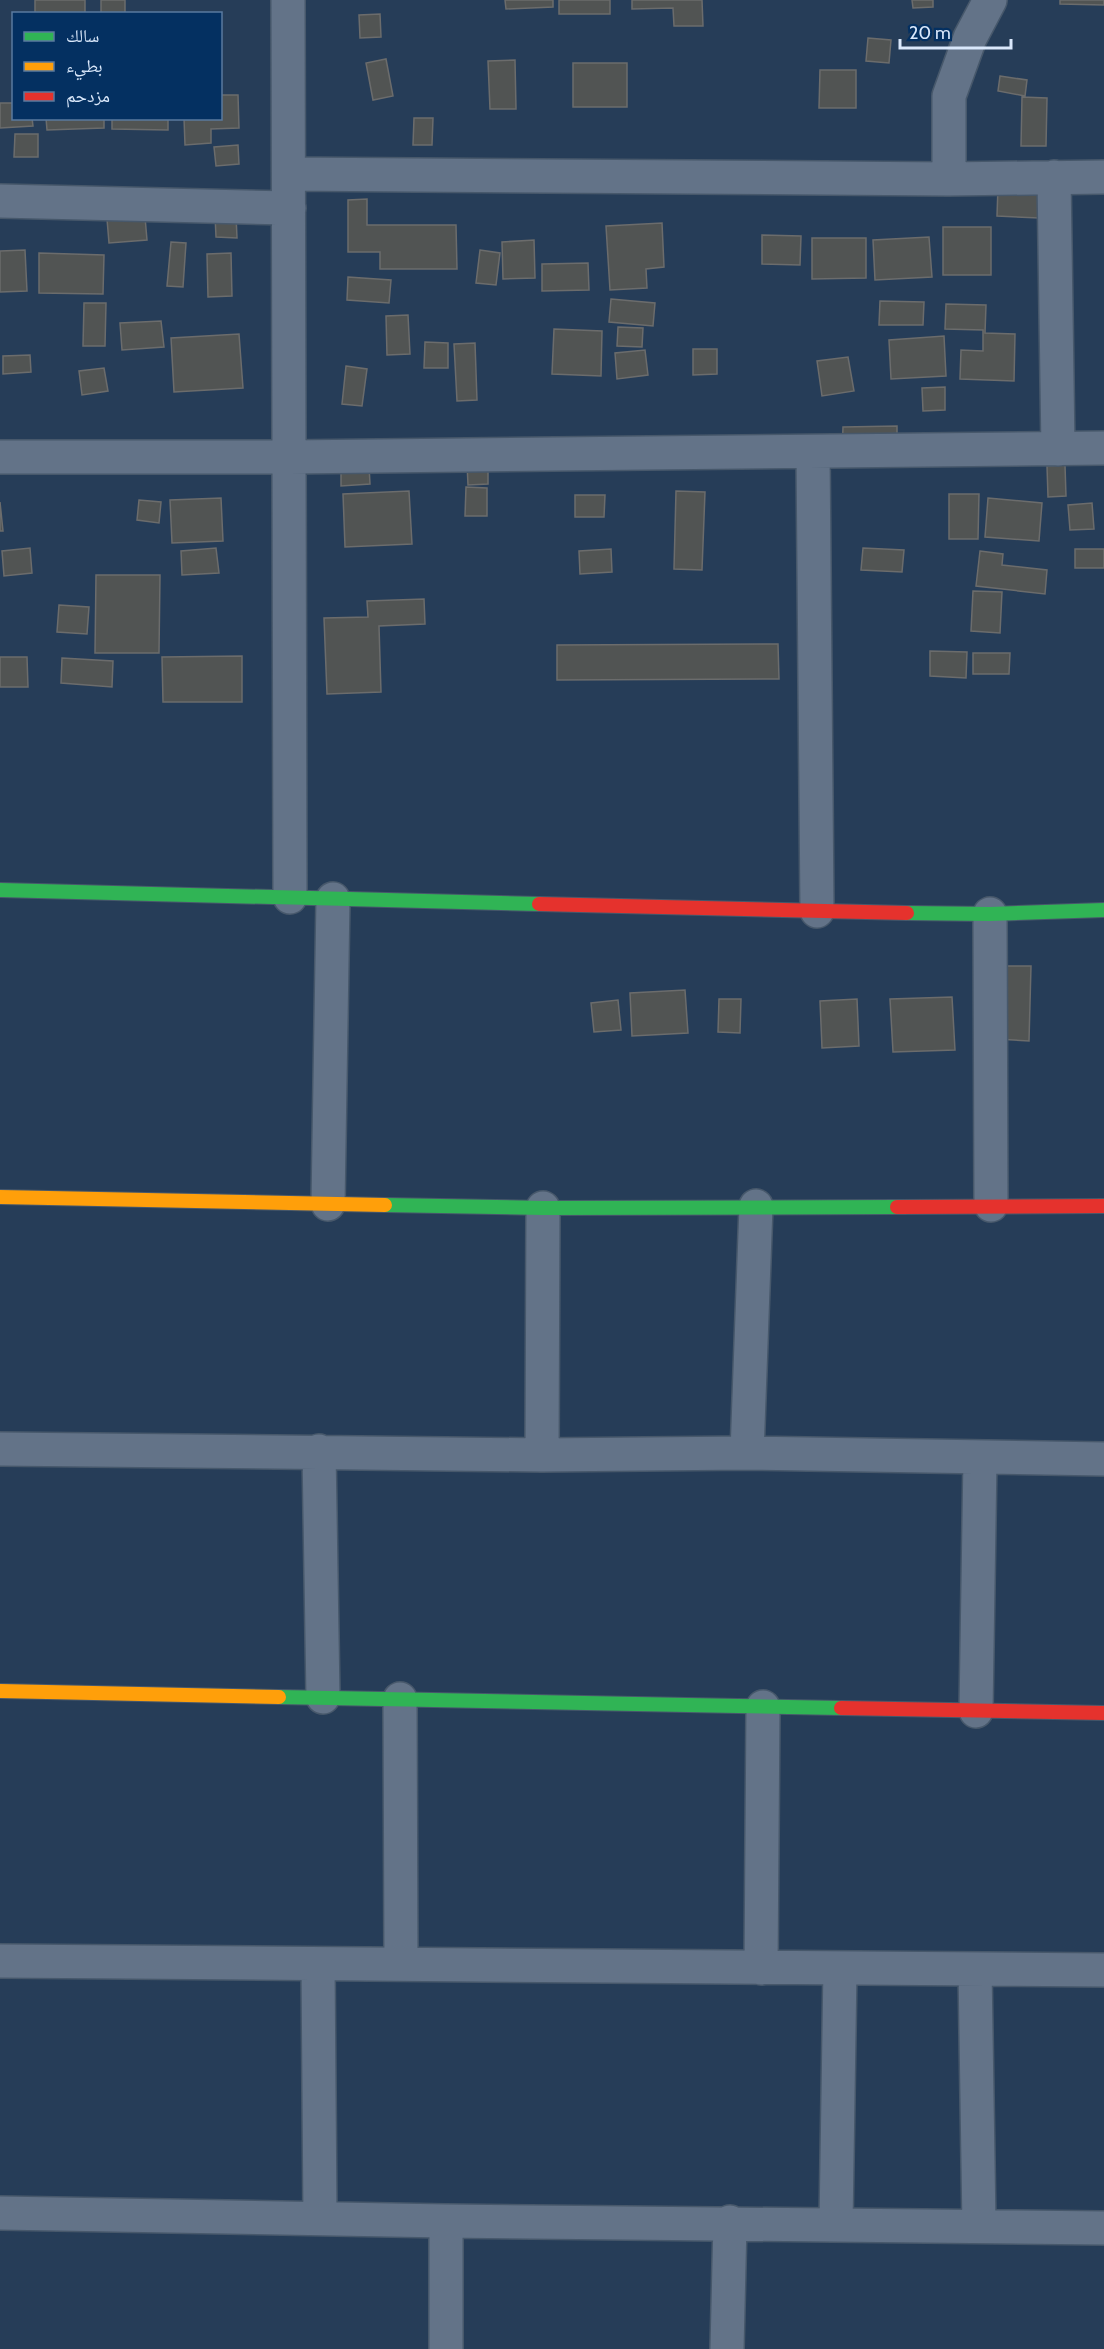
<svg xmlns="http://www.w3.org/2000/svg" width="1104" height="2349" font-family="Cabin,'Noto Naskh Arabic',sans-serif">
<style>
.building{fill:#515453;stroke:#6b6c6c;stroke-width:1.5}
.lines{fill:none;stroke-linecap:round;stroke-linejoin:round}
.street-casing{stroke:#47586b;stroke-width:36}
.fast-casing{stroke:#47586b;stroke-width:16}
.slow-casing{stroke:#47586b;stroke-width:16}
.jam-casing{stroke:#47586b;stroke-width:16}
.street{stroke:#637388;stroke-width:33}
.fast{stroke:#30b455;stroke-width:14}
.slow{stroke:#ff9f0a;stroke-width:14}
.jam{stroke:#e5322d;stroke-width:14}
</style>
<rect width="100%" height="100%" fill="#263d58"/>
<path class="building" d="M35,0H85V14H35Z
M101,0H125V14H101Z
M505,0H553V7L506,9Z
M559,0H610V14H559Z
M632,0H702L703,26H674L673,8L632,9Z
M912,0H933V7L913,8Z
M1060,0H1104V5L1060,4Z
M380,14L381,37L360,38L359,15Z
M868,38L891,40L889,63L866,61Z
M386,59L393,96L373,100L366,63Z
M515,60L516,109H490L488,61Z
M573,63H627V107H573Z
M820,70H856V108H819Z
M1000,76L1027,80L1025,96L998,91Z
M220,95H238L239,128L211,129V143L185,145L184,118H220Z
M1022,97L1047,98L1046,146H1021Z
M0,103H14V118H32L33,126L0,128Z
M46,118H104V128L47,130Z
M112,118H168V130L112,129Z
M414,118H433L432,145H413Z
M15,134H38V157H14Z
M238,145L239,164L216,166L214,147Z
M998,187L1041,189L1039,218L997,216Z
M367,199V225H456L457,269H380V252H348V200Z
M215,215H236L237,238L216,237Z
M145,217L147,240L109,243L107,219Z
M662,223L664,267L646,269L647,288L610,290L606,226Z
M943,227H991V275H943Z
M762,235L801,236L800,265L762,264Z
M929,237L932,277L875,280L873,240Z
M812,238H866V278L812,279Z
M534,240L535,278L503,279L502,242Z
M171,242L186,243L183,287L167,286Z
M25,250L27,291L0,292V251Z
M480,250L500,253L496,285L476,283Z
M39,253L104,255L103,294L39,293Z
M231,253L232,296L208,297L207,254Z
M588,263L589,290L542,291V264Z
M348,277L391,280L389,303L347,300Z
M611,299L655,303L653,326L609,322Z
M880,301L924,302L923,325H879Z
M84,303H106L105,346H83Z
M946,304L986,305L985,333L1015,334L1014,381L960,379L961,350L983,351V330L945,329Z
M408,315L410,354L387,355L386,316Z
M161,321L164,347L122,350L120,323Z
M618,327L643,328L642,347L617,346Z
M554,329L602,331L601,376L552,374Z
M239,334L243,388L174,392L171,338Z
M944,336L946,376L891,379L889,340Z
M425,342L448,343V368H424Z
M475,343L477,400L457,401L454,344Z
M693,349H717V374L693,375Z
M645,350L648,375L617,379L615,353Z
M30,355L31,372L3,374V356Z
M848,357L854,391L822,396L817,361Z
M346,366L367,369L362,406L342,404Z
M104,368L108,391L82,395L79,371Z
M945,387V410L923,411L922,388Z
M897,426V455H842L843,427Z
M488,462V484L468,485L467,463Z
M369,465L370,484L341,486V467Z
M1065,465L1066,496L1048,497L1047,466Z
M466,487L487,488V516H465Z
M409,491L412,544L345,547L343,494Z
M676,491L705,492L702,570L674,569Z
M949,494H979L978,539H949Z
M575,495H605L604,517H575Z
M221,498L223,541L172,543L170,500Z
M988,498L1042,503L1039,541L985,537Z
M139,500L161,502L159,523L137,520Z
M0,502L3,531H0Z
M1092,503L1094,529L1070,530L1068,505Z
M30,548L32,573L4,576L2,551Z
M216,548L219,573L182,575L181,551Z
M863,548L904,550L902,572L861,570Z
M611,549L612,572L580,574L579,551Z
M1075,549H1104V568H1075Z
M980,551L1003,554L1002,565L1047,570L1045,594L976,586Z
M96,575H160L159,653H95Z
M973,591L1002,592L1000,633L971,631Z
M424,599L425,624L379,626L381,692L327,694L324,618L368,617L367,601Z
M59,605L89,607L87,634L57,632Z
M778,644L779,679L557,680V645Z
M930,651L967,652L966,678L930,676Z
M973,653H1010L1009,674H973Z
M242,656V702H163L162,657Z
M0,657H27L28,687H0Z
M62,658L113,661L112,687L61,683Z
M998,966H1031L1029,1041L997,1039Z
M685,990L688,1033L632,1036L630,993Z
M952,997L955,1050L893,1052L890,999Z
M719,999H741L740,1033L718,1032Z
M857,999L859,1046L822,1048L820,1001Z
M618,1000L621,1030L594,1032L591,1003Z"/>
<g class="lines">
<defs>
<path id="street" d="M288,0L290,897
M289,174L949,179L1104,177
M1054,177L1058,449
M949,179V96L970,38L990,0
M0,201L289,208
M813,452L817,911
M0,457H290L1104,448
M990,914L991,1205
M328,1204L333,899
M0,1449L542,1455L747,1453L1104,1459
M319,1451L323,1697
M747,1453L756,1206
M542,1455L543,1208
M400,1699L401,1964
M976,1711L980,1458
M0,1961L1104,1970
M318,1964L320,2217
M761,1968L763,1707
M975,1969L979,2226
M0,2213L446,2221L1104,2228
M446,2221V2349
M836,2224L840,1968
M727,2349L730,2222"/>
<path id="fast" d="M0,890L539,904
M907,913L990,914L1104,910
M385,1205L543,1208L897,1207
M279,1697L841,1708"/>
<path id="slow" d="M0,1197L385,1205
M0,1691L279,1697"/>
<path id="jam" d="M539,904L907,913
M897,1207L1104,1206
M841,1708L1104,1713"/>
</defs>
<use href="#street" class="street-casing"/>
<use href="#fast" class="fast-casing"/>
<use href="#slow" class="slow-casing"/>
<use href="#jam" class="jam-casing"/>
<use href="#street" class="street"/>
<use href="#fast" class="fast"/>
<use href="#slow" class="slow"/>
<use href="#jam" class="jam"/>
</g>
<rect x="12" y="12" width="210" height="108" fill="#043061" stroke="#5a7a9f" stroke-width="1.5"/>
<rect x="24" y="32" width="30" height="9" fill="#30b455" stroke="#5a7a9f" stroke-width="1.5"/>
<text x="66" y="42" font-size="18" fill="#dae8fb">سالك</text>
<rect x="24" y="62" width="30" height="9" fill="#ff9f0a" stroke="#5a7a9f" stroke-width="1.5"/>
<text x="66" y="72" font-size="18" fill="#dae8fb">بطيء</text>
<rect x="24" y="92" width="30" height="9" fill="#e5322d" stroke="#5a7a9f" stroke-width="1.5"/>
<text x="66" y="102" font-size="18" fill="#dae8fb">مزدحم</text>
<path d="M900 39v9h111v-9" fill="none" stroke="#dae8fb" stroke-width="3"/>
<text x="909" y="39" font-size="18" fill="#dae8fb" stroke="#043061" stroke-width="4.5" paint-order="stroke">20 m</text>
</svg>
